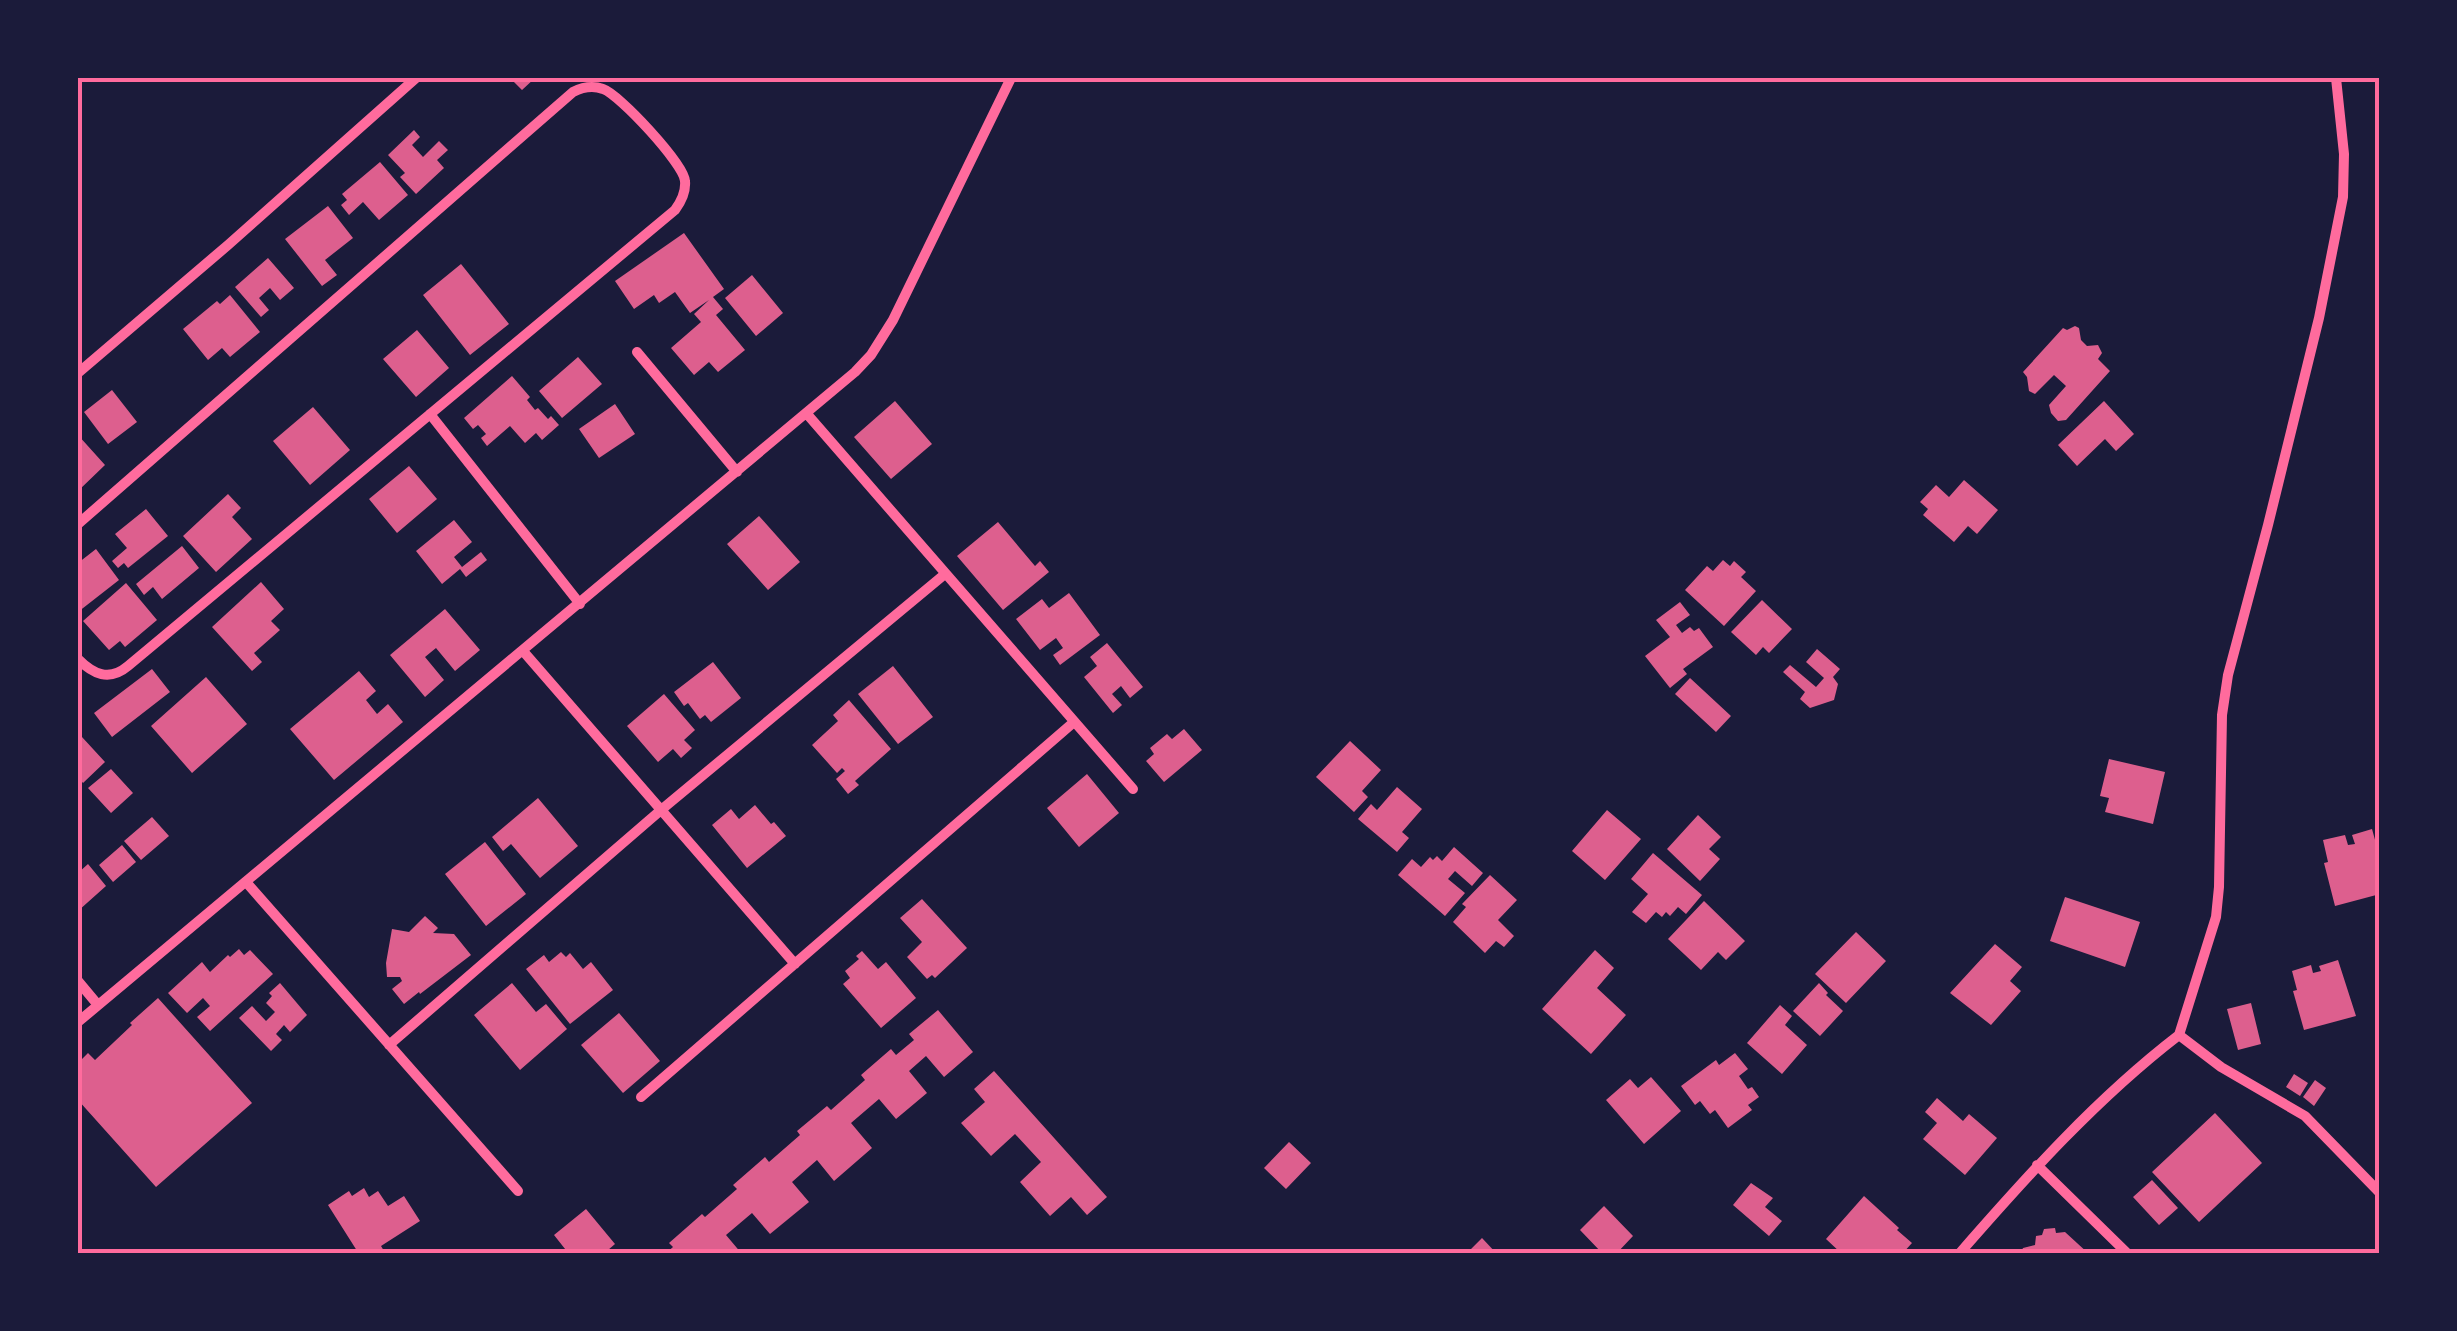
<svg xmlns="http://www.w3.org/2000/svg" width="2457" height="1331" font-family="'Sofia Sans Condensed',sans-serif">
<style>
.building{fill:#dd5f8e}
.lines{fill:none;stroke-linecap:round;stroke-linejoin:round}
.minor{stroke:#ff6b9d;stroke-width:10}
.neatline{fill:none;stroke:#ff6b9d;stroke-width:4}
</style>
<rect width="100%" height="100%" fill="#1b1b3a"/>
<path class="building" d="M510,78H535L522,90Z
M414,130L420,137L412,145L423,157L439,141L448,150L437,160L444,168L416,194L400,177L405,173L388,155Z
M380,162L408,195L379,220L363,202L349,215L341,205L347,200L342,194Z
M328,206L353,238L325,260L337,275L322,286L285,239Z
M684,233L724,289L713,297L723,309L716,315L745,350L718,372L709,362L694,375L671,348L701,322L694,314L709,300L690,313L675,292L659,303L654,295L634,309L615,281Z
M268,258L294,288L280,300L270,288L259,298L269,310L261,317L235,287Z
M461,264L509,324L470,355L423,295Z
M752,275L783,313L756,336L725,298Z
M230,295L260,332L230,357L222,348L208,360L183,329L217,301L220,304Z
M2075,326L2079,328L2081,340L2087,346L2098,345L2102,353L2098,359L2110,371L2066,420L2058,421L2051,413L2049,405L2066,386L2054,375L2035,394L2029,391L2027,377L2023,372L2063,328L2067,330Z
M417,330L449,368L416,397L383,359Z
M578,357L602,384L562,418L539,391Z
M512,376L530,397L527,400L535,410L538,408L548,419L551,416L559,425L542,440L536,433L525,443L510,426L487,446L481,438L486,434L478,425L473,429L464,418Z
M112,390L137,422L108,444L84,412Z
M895,401L932,444L891,479L854,437Z
M2104,401L2134,434L2116,451L2105,439L2077,466L2058,445Z
M615,404L635,434L599,458L579,429Z
M313,407L350,450L310,485L273,441Z
M78,435L105,465L78,491Z
M409,466L437,499L397,533L369,499Z
M1964,480L1998,510L1977,534L1968,526L1954,542L1923,515L1928,509L1920,502L1936,485L1949,497Z
M228,494L241,508L232,517L252,539L216,572L183,536Z
M146,509L168,536L128,568L124,563L118,568L112,561L127,548L115,534Z
M759,516L800,562L768,590L727,544Z
M454,520L472,542L454,557L462,567L481,552L487,560L466,577L460,569L442,584L416,551Z
M998,522L1035,566L1040,561L1049,572L1003,610L957,556Z
M182,546L199,568L162,599L153,587L144,595L136,584Z
M96,549L119,580L78,612V563Z
M1723,560L1730,566L1734,561L1746,572L1741,577L1756,591L1724,626L1685,590L1707,566L1713,571Z
M261,582L284,609L271,621L280,630L254,653L262,662L252,671L212,627Z
M126,583L157,620L125,647L120,641L109,650L83,621Z
M1069,593L1100,635L1060,665L1053,655L1063,648L1056,638L1040,650L1016,619L1042,599L1049,608Z
M1762,600L1792,629L1769,653L1763,647L1756,655L1731,632Z
M1680,602L1690,615L1676,625L1682,633L1690,627L1694,631L1699,628L1713,647L1683,669L1687,674L1670,688L1645,656L1670,637L1656,620Z
M445,609L480,650L455,671L436,648L425,657L444,680L425,697L390,655Z
M1107,643L1143,687L1130,698L1121,686L1112,694L1122,705L1113,713L1084,677L1097,666L1090,657Z
M1817,649L1840,669L1833,677L1838,684L1834,700L1810,708L1800,699L1805,692L1783,672L1790,665L1816,687L1824,678L1806,662Z
M713,662L741,698L711,722L705,715L700,719L688,703L684,706L674,692Z
M893,666L933,717L898,744L858,694Z
M152,669L170,692L112,737L94,713Z
M359,671L376,691L366,700L377,714L388,704L403,722L334,780L290,729Z
M206,677L247,724L192,773L151,726Z
M1690,678L1731,716L1716,732L1675,694Z
M664,694L695,730L684,740L692,748L681,758L673,749L658,762L627,726Z
M849,700L891,749L855,781L859,785L848,794L836,779L845,771L842,768L837,773L812,745L838,721L833,715Z
M1184,729L1202,750L1164,782L1146,761L1154,754L1150,748L1167,734L1172,739Z
M82,737L105,762L83,783L78,777V741Z
M1350,741L1381,770L1362,791L1368,797L1354,812L1316,777Z
M2109,759L2165,772L2153,824L2105,812L2109,798L2100,796Z
M111,769L133,793L111,813L88,788Z
M1087,774L1119,813L1079,847L1047,808Z
M1397,787L1422,809L1402,832L1409,838L1397,852L1358,819L1371,804L1377,810Z
M538,798L578,846L540,878L511,844L503,851L492,837Z
M755,805L771,824L774,822L786,836L747,868L712,825L731,809L739,819Z
M1607,810L1641,839L1605,880L1572,851Z
M1698,815L1721,837L1709,849L1720,859L1700,881L1667,849Z
M152,817L169,836L141,860L124,841Z
M2372,829L2377,847L2380,846V894L2335,906L2324,863L2328,862L2323,840L2345,835L2348,845L2355,844L2352,835Z
M485,842L526,894L486,926L445,874Z
M122,845L136,862L113,882L99,865Z
M1454,847L1483,873L1472,886L1455,871L1448,879L1465,893L1445,916L1398,875L1412,859L1421,867L1430,857L1433,860L1437,856L1442,861Z
M1653,853L1702,895L1686,914L1678,907L1670,916L1666,912L1662,917L1656,912L1646,923L1632,912L1648,894L1631,879Z
M88,864L106,886L78,911V873Z
M1490,875L1517,900L1498,920L1514,936L1504,947L1496,941L1485,953L1453,922L1466,907L1462,904Z
M2065,897L2140,922L2125,967L2050,941Z
M922,899L967,948L935,978L932,975L927,979L907,957L922,942L900,918Z
M1704,901L1745,941L1726,960L1718,952L1701,970L1668,939Z
M425,916L438,928L433,933L454,934L471,955L420,994L419,992L404,1004L392,989L402,981L400,977H387L386,963L392,929L409,932Z
M1856,932L1886,961L1846,1003L1815,974Z
M1995,944L2022,967L2010,981L2021,991L1991,1025L1950,993Z
M239,949L244,955L250,950L273,974L210,1031L197,1017L210,1006L203,998L187,1013L168,993L202,962L210,972L228,955L230,957Z
M1595,950L1614,968L1597,988L1626,1015L1591,1054L1542,1009Z
M862,951L878,969L886,962L916,998L881,1028L843,984L850,978L845,971L859,959L856,956Z
M561,952L566,957L570,953L583,969L591,962L613,990L570,1024L526,969L544,955L549,962Z
M2338,960L2356,1016L2304,1030L2293,991L2297,990L2292,971L2311,965L2313,973L2321,971L2319,966Z
M280,983L307,1015L290,1032L284,1025L276,1034L282,1040L271,1051L239,1018L252,1006L266,1021L275,1012L266,1003L272,996L269,993Z
M512,983L536,1012L546,1004L567,1029L520,1070L474,1015Z
M1819,983L1828,993L1826,995L1843,1011L1820,1036L1793,1011Z
M158,998L252,1103L156,1187L78,1100V1063L88,1053L95,1060L132,1025L130,1023Z
M2251,1003L2261,1044L2238,1050L2227,1009Z
M1780,1005L1792,1016L1785,1025L1807,1045L1782,1074L1747,1043Z
M938,1010L973,1052L944,1077L926,1056L909,1071L927,1093L896,1119L879,1099L851,1123L872,1148L834,1181L817,1160L792,1182L809,1202L770,1234L752,1213L726,1235L742,1254H665L673,1247L669,1243L702,1214L705,1217L737,1189L733,1185L765,1157L769,1162L800,1135L797,1131L827,1106L831,1110L865,1080L861,1075L891,1049L896,1055L914,1040L909,1034Z
M619,1013L660,1061L623,1093L581,1045Z
M1735,1053L1748,1069L1739,1076L1748,1089L1752,1087L1759,1097L1748,1105L1752,1110L1728,1128L1715,1110L1710,1114L1700,1101L1695,1105L1681,1086L1716,1060L1719,1065Z
M994,1071L1107,1197L1087,1215L1071,1197L1050,1216L1020,1182L1041,1162L1015,1134L991,1156L961,1123L985,1102L974,1089Z
M2294,1074L2308,1083L2300,1096L2286,1087Z
M1651,1077L1681,1111L1644,1144L1606,1100L1630,1079L1638,1088Z
M2315,1080L2326,1088L2314,1106L2303,1097Z
M1937,1098L1963,1121L1969,1114L1997,1138L1965,1175L1923,1139L1937,1123L1925,1112Z
M2215,1113L2262,1163L2199,1222L2152,1172Z
M1289,1142L1311,1163L1286,1189L1264,1168Z
M2152,1180L2178,1208L2159,1225L2133,1197Z
M1751,1183L1773,1198L1765,1207L1782,1221L1769,1236L1733,1205Z
M364,1188L369,1197L378,1191L388,1206L404,1196L420,1221L381,1246L384,1251L380,1254H359L328,1205L349,1191L352,1196Z
M1864,1196L1899,1228L1897,1230L1912,1243L1902,1254H1842L1826,1239Z
M1604,1206L1633,1236L1616,1254H1603L1580,1230Z
M586,1209L615,1244L608,1250L612,1254H569L554,1235Z
M2055,1228L2056,1233L2065,1232L2089,1254H2020L2023,1248L2035,1245L2036,1236L2042,1235L2044,1229Z
M1482,1238L1497,1254H1471L1469,1251Z"/>
<g class="lines">
<path class="minor" d="M637,352L737,472
M78,373L228,245L416,78
M430,414L580,604
M807,414L1133,789
M78,524L573,92C583,87 592,85 603,89C619,94 684,164 685,181C686,192 681,202 675,210L128,666C109,682 93,674 78,659
M523,651L795,964
M246,882L518,1191
M78,981L98,1005
M78,1022L855,372L871,355L893,320L1011,78
M2179,1035L2216,917L2219,887L2222,715L2228,675L2268,525L2319,318L2343,197L2344,154L2336,78
M389,1045L661,810L945,574
M641,1097L1074,722
M2037,1165L2128,1254
M1959,1254C2027,1176 2097,1098 2179,1035L2221,1067L2305,1116L2380,1193"/>
</g>
<rect width="2457" height="1331" fill="none" stroke="#1b1b3a" stroke-width="160"/>
<rect x="80" y="80" width="2297" height="1171" class="neatline"/>
</svg>
